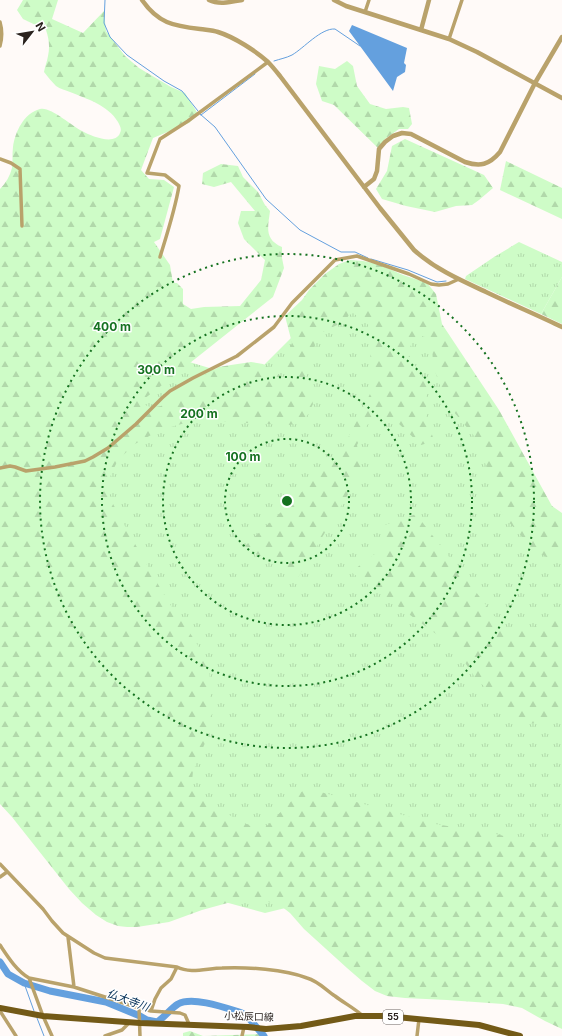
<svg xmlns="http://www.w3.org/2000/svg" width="562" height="1036" font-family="Inter,'Noto Sans JP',sans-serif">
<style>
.grass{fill:url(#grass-tufts)}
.forest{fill:url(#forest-firs)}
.water{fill:#64a0de}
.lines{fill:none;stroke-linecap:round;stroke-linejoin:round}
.stream{stroke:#64a0de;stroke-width:1}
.river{stroke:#64a0de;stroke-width:7}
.minor{stroke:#b9a26b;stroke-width:3.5}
.tertiary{stroke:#b9a26b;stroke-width:4.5}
.primary{stroke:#735a17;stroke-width:6}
.ring{fill:none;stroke:#157220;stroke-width:2;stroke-dasharray:2 4}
.labels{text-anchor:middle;stroke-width:3;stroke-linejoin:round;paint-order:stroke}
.shield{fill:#fff;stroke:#6a6462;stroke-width:1}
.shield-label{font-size:9px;font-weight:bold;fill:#2a221e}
.street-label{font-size:10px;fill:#2a221e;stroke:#fff}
.water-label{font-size:11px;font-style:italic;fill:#002d55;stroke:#fff}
.centre{fill:#157220;stroke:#fff;stroke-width:2}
.ring-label{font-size:12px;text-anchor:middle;font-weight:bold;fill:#157220;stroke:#fff;stroke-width:3;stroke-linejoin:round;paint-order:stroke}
</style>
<defs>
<pattern id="grass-tufts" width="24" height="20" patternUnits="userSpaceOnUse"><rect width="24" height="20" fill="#cefcc7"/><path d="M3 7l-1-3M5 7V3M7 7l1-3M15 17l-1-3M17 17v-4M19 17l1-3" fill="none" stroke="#b1d8aa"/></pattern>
<pattern id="forest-firs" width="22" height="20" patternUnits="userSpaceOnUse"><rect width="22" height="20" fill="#cefcc7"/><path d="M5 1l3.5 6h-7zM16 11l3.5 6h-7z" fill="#b1d8aa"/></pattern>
</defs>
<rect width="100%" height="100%" fill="#fffaf8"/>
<path class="grass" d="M519,242L562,262V277L541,314L465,279L466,276L494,257Z
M355,274L429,320L562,540V981L318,900L265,913L155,883L0,505L173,357L249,380Z"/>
<path class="forest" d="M23,0H58L52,19L83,33L104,11L106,31L125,56L139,68L171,87L185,93L198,114L189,123L153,138L141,170L149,179L164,180L174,187L160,239L154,242L170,265L173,283H177L183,289V304L191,309L204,307L240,306L261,280L265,260L244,239L238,223L241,211H255L231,182L214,187L202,184L203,173L221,164L238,166L243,177L258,192L265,205L270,211C268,227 264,239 282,247V258L284,268L273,297L166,382L144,399L142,402C147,408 154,408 161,406L205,375L219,367L231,365L251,362L263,364L275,371L285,380L288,371L284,360L292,343L285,316L302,300L309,290L325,274L339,264L350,260L363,261L378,264L403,275L427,283L436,294L442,324L499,410L552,506L562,513V564L536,552L506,519L492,499L495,483L487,468L476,438L447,404L433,366L432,341L423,336H419L414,340L407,352L427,385L426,415L434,441L421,445L397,422L370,420L357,445L362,471L297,579L245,546L297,497L344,446L373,388L370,351L372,335L368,324L353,313L349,315L345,321L317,335L305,381L310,392L313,404L307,416L303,421L300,423L289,425L246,423L204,420L185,423L160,430L135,444L118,460L112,472L109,480V491L111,500L122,521L167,600L194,639L202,653L209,669L212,714L208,736L193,771L192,782L195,791L199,797L238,820L257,829L262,828L268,825L297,795L305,789H310L435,824L491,833L537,843L548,840L562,832V1029L545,1021L522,1008L503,1004L447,1000L405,998L387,996L375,991L362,981L347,968L304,929L290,913L281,906L259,899L252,898L242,899L202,910L169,922L137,927H127L118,926L107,922L96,915L82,903L69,889L12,817L0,804V189C6,183 10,176 12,168C13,161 12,154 13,147C15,132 24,113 40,109C50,106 72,126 82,131C91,136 115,146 120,133C122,129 120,126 118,122C108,105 87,99 70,92C66,90 60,89 56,86C52,82 48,77 44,72C45,66 47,62 48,56C50,47 49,39 46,30L23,19L17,10Z
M347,61L353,66L357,86L370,104L386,109L403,107L409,108L412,124L408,129H399L385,139L378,148L334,105L322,101L316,84L319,66L335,69Z
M405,139L484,175L493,188L479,200L472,205L456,206L435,212L406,206L382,199L376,189L387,171L392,146Z
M506,161L562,188V219L500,190Z
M562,277V324L541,314Z
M416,514L509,635L555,620L562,607V716L529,724L515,717L500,703L475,677L454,647L351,572L384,547L385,525Z
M190,1031L203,1036L260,1034L264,1036H183V1033Z"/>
<path class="water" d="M352,25L407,48L404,63L406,65L405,72L397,77L393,91L349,31Z"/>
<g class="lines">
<path class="stream" d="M105,0L104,23L110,37L127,55L164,81L182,91L198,111
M274,61C280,59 286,58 292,55C304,48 321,28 335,29L360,46
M200,114L215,127L266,199L300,230L341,252H355L368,258
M201,115L255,74
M371,259L408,270L437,282L446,281
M24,983L34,1011
M37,1018L44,1036"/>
<path class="river" d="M0,962L8,974L24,983L50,991L106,1002L140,1016L147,1020L157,1022C165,1017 170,1009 178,1004C193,996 226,1008 242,1013L247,1016L264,1036"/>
<path class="minor" d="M365,12L369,0
M0,22C2,29 2,39 0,46
M449,39L462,0
M0,159L11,163L20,169L22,226
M160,257C167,234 175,210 179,186L165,175L147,173L160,139L188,121L268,62
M0,468L10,466L15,467L26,471L55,467L85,461L93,457L108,448L136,424L162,398L170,391L193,378L237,356L274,327L292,303L335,260L357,256L409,274L431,284L439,285L448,284L459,279
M0,864L43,909L52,921L63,933L94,953L105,958L177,967C190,974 208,968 222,968C247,967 284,969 307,978C318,981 326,990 335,996C344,1003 354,1008 363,1016
M0,877L7,872
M68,937L74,987
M0,945C8,957 16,970 29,978L74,987L139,1008L151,1011L180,1013L185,1015L189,1024
M29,978L43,1016L52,1036
M139,1008L140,1036
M0,1011L16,1036
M151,1011L155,999L161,988L171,979L177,967
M105,1036L122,1030L130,1022
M242,1036L244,1027
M417,1036L419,1019"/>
<path class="tertiary" d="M142,0C158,23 173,26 200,29C206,30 212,30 218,32C234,37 256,51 268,62C272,66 276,71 280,76L380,208L414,250C435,269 460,280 486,292C511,304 537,315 562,327
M209,0C219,5 231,2 242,0
M334,0L346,6L449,39L477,52L562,98
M421,30L429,0
M364,187L374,179L377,171L379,149L385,142L393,136L402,133L411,134L465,162C480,167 489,165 500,152L535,83L562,37"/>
<path class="primary" d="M0,1008L43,1016L140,1023L248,1027L266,1029L301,1026L355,1016H386L479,1025L520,1036"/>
</g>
<g class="ring">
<circle cx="287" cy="501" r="62"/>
<circle cx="287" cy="501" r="124"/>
<circle cx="287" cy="501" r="185"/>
<circle cx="287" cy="501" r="247"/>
</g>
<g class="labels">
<rect class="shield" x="383" y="1010" width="20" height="14" rx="3"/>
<g class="shield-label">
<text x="393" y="1020">55</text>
</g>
<g class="street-label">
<text transform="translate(249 1016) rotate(2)" y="4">小松辰口線</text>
</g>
<g class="water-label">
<text transform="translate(128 1000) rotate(20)" y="4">仏大寺川</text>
</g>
</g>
<circle cx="287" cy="501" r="6" class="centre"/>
<g class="ring-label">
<text x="112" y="331">400 m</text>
<text x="156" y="374">300 m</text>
<text x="199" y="418">200 m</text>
<text x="243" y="461">100 m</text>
</g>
<g transform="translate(32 32) rotate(59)" stroke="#ffffff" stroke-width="3" paint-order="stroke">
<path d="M0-3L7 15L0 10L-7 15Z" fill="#2a221e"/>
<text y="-6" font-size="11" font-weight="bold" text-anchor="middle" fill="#2a221e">N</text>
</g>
</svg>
